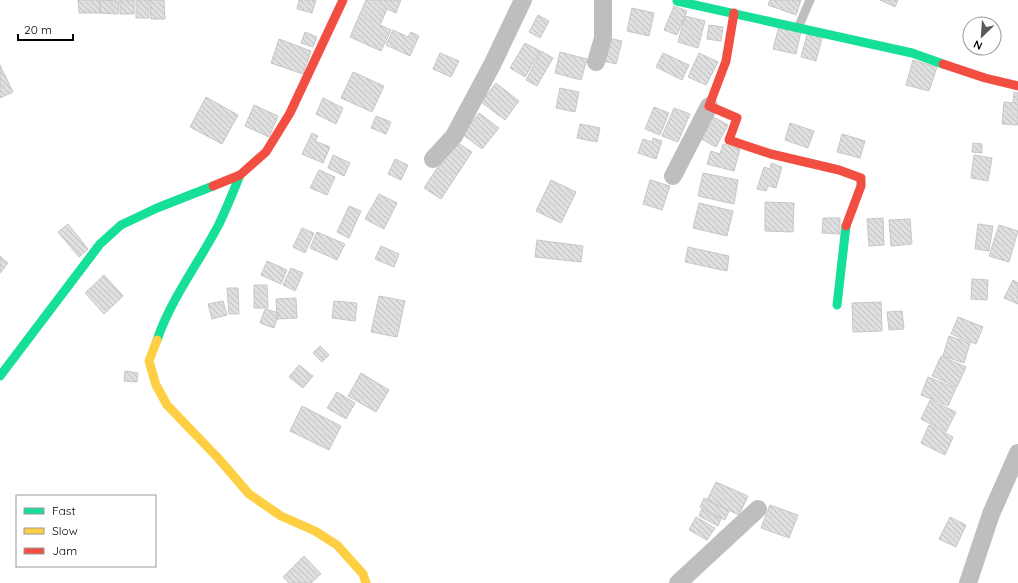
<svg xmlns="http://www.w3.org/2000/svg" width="1018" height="583" font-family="Quicksand,sans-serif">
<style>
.building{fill:url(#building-back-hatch);stroke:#c7c7c7}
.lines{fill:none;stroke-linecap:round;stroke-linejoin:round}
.lane{stroke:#bebebe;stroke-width:9}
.street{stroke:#bebebe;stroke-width:18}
.fast{stroke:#16e098;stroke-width:9}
.slow{stroke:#ffcf43;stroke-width:9}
.jam{stroke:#f24e42;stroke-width:9}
</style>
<defs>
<pattern id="building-back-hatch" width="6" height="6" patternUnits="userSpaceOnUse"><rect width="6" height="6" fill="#dfdfdf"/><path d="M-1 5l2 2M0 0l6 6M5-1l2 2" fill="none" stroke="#bebebe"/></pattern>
</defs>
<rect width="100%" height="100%" fill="#fff"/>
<path class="building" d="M78,0H100V13H79Z
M100,0L119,1L118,14L100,13Z
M120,0H134V14H120Z
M136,0H149V18H136Z
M150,0H164L165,19H151Z
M299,0H316L312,13L297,9Z
M366,0H401L396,13L387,9L380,25L391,30L381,51L350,37Z
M770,0H801L796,15L768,5Z
M880,0H898L895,7Z
M674,6L687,11L677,35L664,30Z
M632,8L654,13L649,36L627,31Z
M538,15L549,21L540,38L529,32Z
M685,16L705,21L698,48L678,42Z
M709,25L723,27L721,41L707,39Z
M779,26L801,31L796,54L773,49Z
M393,30L408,37L411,32L419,36L410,56L386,45Z
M808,31L823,35L816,61L801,57Z
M305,32L317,37L313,47L301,43Z
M604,37L622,41L616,64L599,60Z
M279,39L311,51L303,74L271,63Z
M525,43L540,51L525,77L510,68Z
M541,51L553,58L537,86L526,80Z
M560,52L587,59L581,80L555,73Z
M440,53L459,61L451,77L433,69Z
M663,53L689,65L682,80L656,67Z
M699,53L718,62L706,85L688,77Z
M913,60L937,67L929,91L906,85Z
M0,65L13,92L0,98Z
M353,72L384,86L372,112L341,98Z
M496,83L519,101L505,120L481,102Z
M560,88L579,92L575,112L556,108Z
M1014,92L1018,93V125L1002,124L1004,102L1013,103Z
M206,97L238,115L222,144L190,127Z
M323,98L343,108L336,124L316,114Z
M254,105L278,116L269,137L245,126Z
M654,107L669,113L660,135L645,129Z
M674,108L690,114L678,142L662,136Z
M479,113L499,128L482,149L462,134Z
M708,114L728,125L716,147L696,136Z
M376,116L391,122L386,134L371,128Z
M790,123L814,131L808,148L785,140Z
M580,124L600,128L597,142L577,138Z
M312,133L318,136L315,141L330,147L323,163L302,154Z
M842,134L865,141L860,158L837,152Z
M653,138L662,141L656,159L638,153L643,139L652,142Z
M455,141L472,152L441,199L424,188Z
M973,143L982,144V153L972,152Z
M723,144L740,149L734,171L707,164L711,151L720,154Z
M333,155L350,163L344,176L328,168Z
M974,155L992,158L988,181L971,178Z
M395,159L408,165L401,180L388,174Z
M771,163L782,167L776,188L768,186L766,191L757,189L764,167L770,169Z
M319,170L335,177L327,195L310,188Z
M703,173L738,180L734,204L698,196Z
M551,180L576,192L561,223L536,211Z
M650,180L670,186L662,210L643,204Z
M379,194L397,203L384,229L365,219Z
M765,202L794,203L793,232L765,231Z
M699,203L733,211L727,236L693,228Z
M349,206L361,211L349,238L337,232Z
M823,218H840V234L822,233Z
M883,218L884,245L869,246L867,219Z
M910,219L912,244L891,246L889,220Z
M68,224L88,249L79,257L58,232Z
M978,224L993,226L989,251L975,249Z
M999,225L1018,231L1009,262L989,256Z
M302,228L314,233L305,253L293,247Z
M317,232L345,244L337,260L310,248Z
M537,240L583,246L581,262L535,257Z
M381,246L399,254L394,267L375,259Z
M688,247L729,256L727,271L685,262Z
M0,256L8,263L0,273Z
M267,261L287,270L281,284L261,275Z
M291,268L303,273L295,291L283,285Z
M104,275L123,296L104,314L85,293Z
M972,279L988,280L987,300L971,299Z
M1013,280L1018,283V304L1004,298Z
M254,285H267L268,308H254Z
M227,288H238L239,314H229Z
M379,296L405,301L397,337L371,332Z
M296,298L297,318L277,319L276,299Z
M223,301L227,315L212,319L208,304Z
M334,301L357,303L355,321L332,318Z
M881,302L882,331L853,332L852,303Z
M265,309L279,313L274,328L260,323Z
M902,311L904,329L889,330L887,312Z
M958,317L983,327L976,344L951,334Z
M949,336L970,343L964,363L943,356Z
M320,346L329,355L322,362L313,353Z
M941,356L966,367L957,387L932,376Z
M299,365L313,376L303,388L289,377Z
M125,371L138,373L137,382L124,381Z
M361,373L389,390L376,412L348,396Z
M928,377L956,388L948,406L921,395Z
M337,392L355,403L346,419L327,408Z
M930,400L956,412L946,432L921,419Z
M302,406L341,426L329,450L290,431Z
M929,425L953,437L945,455L921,443Z
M716,482L748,496L739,515L707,500Z
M704,498L729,511L725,520L700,507Z
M770,505L798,515L789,538L761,528Z
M702,509L721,519L718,526L699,516Z
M696,517L715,528L707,540L689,530Z
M950,517L966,525L956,547L939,539Z
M304,556L321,574L311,583H289L283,577Z"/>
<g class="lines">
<path class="lane" d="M798,28L810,0"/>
<path class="street" d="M596,62L603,38V0
M433,159L454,136L492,65L523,0
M673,176L709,106
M678,583L758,509
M968,583L991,514L1018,453"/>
<path class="fast" d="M677,1L912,53L943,64
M837,305L846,226
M157,340C171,299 198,264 218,226C226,210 233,192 240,175
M0,376L100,244L121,225L157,208L213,186"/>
<path class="slow" d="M157,340L149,361L156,385L167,405L218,458L249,494L281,516L315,531L337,545L363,574L366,583"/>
<path class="jam" d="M734,13L726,61L709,106L737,118L729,140L771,154L839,170L861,178V186L846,226
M943,64L985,78L1018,86
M213,186L240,175L266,152L290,113L343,0"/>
</g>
<rect x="16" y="495" width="140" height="72" fill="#ffffff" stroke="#999999"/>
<rect x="24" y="508" width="20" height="6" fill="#16e098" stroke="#999999"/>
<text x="52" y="515" font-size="12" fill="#000000">Fast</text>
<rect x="24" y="528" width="20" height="6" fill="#ffcf43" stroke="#999999"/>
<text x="52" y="535" font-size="12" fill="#000000">Slow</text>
<rect x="24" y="548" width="20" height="6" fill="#f24e42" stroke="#999999"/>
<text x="52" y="555" font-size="12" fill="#000000">Jam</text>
<g transform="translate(982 36) rotate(205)"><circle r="19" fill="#ffffff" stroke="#999999"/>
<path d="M0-3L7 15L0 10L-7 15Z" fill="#595959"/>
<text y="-6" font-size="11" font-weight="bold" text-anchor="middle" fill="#000000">N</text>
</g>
<path d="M18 34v6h55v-6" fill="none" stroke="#000000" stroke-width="2"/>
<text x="24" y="34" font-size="12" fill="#000000" stroke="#ffffff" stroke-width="3" paint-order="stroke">20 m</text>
</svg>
